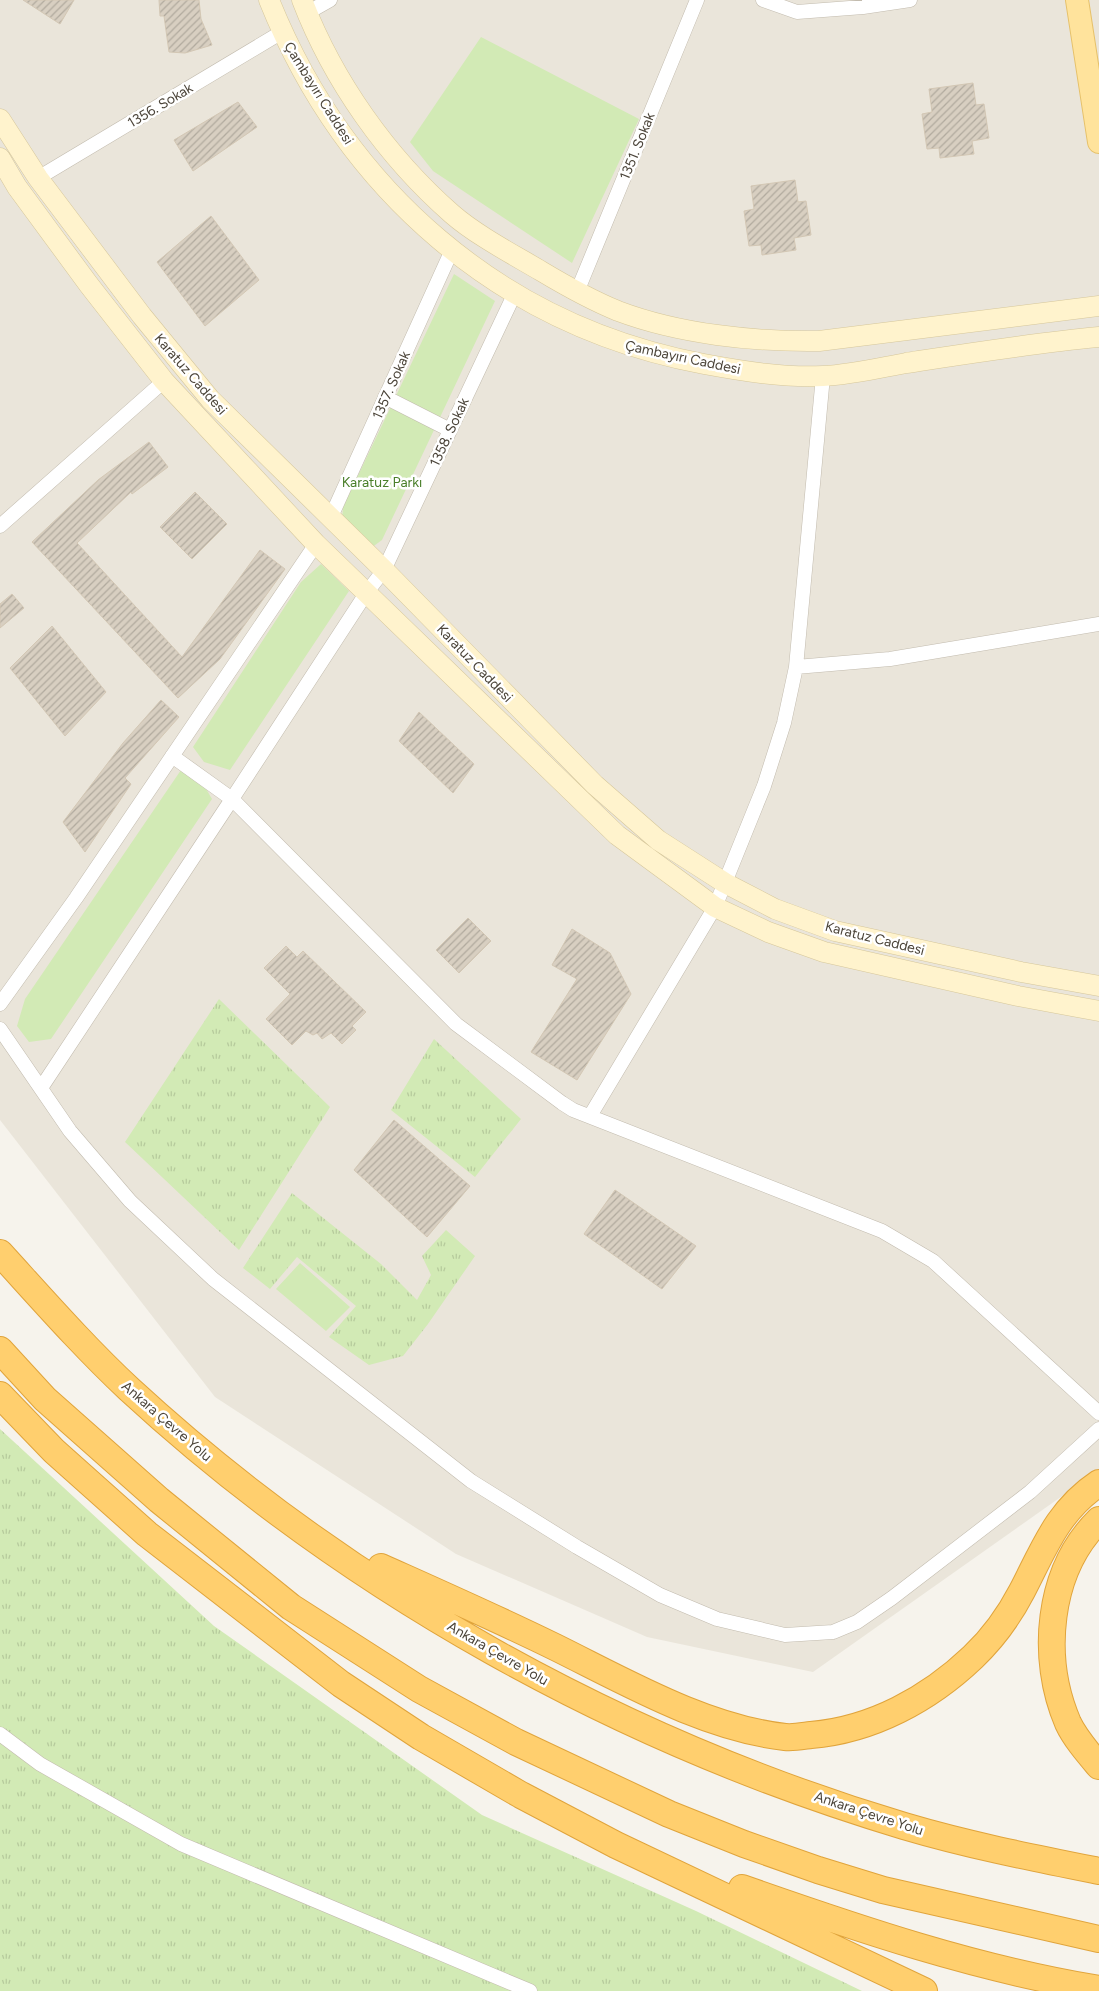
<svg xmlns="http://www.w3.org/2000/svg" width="1099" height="1991" font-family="Figtree,sans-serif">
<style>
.residential{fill:#eae5da}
.grass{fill:url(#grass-tufts)}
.green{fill:#d2eab5}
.building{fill:url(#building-hatch);stroke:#d3c7b4}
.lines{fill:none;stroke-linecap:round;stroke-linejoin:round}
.street-casing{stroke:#c2bbae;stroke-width:15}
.secondary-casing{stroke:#d6c79b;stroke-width:21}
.primary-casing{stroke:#e6c16a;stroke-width:24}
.highway-casing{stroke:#e0a43c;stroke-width:28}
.street{stroke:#fff;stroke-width:14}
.secondary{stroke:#fff3cd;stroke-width:20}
.primary{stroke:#ffe39c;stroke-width:22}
.highway{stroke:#ffcf6e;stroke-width:26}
.labels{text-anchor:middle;stroke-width:5;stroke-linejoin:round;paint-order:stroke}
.street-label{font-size:14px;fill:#4b4439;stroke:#fff}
.park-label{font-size:14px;fill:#4a7f2a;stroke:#fff}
</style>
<defs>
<pattern id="grass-tufts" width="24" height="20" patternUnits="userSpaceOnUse" patternTransform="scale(1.25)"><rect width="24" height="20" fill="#d2eab5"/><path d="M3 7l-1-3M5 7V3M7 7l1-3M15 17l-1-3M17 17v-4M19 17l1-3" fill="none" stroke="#b6ca9c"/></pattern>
<pattern id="building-hatch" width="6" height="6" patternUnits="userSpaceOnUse" patternTransform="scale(1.25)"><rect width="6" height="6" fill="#d8cfc1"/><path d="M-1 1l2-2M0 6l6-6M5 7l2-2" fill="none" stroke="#b1aa9e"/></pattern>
</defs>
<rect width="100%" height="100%" fill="#f6f3ec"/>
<path class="residential" d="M0,0H1099V1470L813,1672L647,1637L456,1554L215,1397L0,1120Z"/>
<path class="grass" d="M219,999L330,1107L239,1250L125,1142Z
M434,1039L521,1119L475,1177L391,1110Z
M292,1193L381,1264L417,1300L431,1275L422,1256L446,1230L475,1256L428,1324L403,1356L369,1365L329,1337L356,1306L297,1257L270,1289L243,1268Z
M0,1429L214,1626L482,1815L696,1911L862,1991H0Z"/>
<path class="green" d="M481,37L639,119L572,263L433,171L410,142Z
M454,274L495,301L382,540L371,548L342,522L343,507Z
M321,564L349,591L230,770L204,762L193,747L301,582Z
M181,770L202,782L212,799L51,1039L29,1042L17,1026L25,999Z
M300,1263L350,1307L326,1331L276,1289Z"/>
<path class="building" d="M23,0H74L60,24Z
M159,0H199L201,19L212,45L185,53L169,52L164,16H160Z
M973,83L976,105L984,104L989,138L972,141L974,154L940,158L939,148L927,149L922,114L932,112L929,89Z
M238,102L257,127L193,171L174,140Z
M795,180L798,202L806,201L811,235L794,238L796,250L762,255L761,245L749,246L744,211L754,209L751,186Z
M211,216L259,280L205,326L157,262Z
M149,442L168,467L132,494L131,492L77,543L182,657L260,550L285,569L220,659L178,698L32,542L98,480Z
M195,492L227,524L192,559L160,527Z
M12,594L24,608L0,628V604Z
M52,626L106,692L65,736L10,668Z
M161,700L179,717L125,778L131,784L85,852L63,822L123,743Z
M419,712L474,764L453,793L399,741Z
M468,918L491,941L459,973L436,950Z
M572,929L610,953L631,994L577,1080L531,1052L577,979L552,965Z
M286,946L297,957L303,951L366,1012L352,1026L356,1030L342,1044L331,1033L322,1039L317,1033L313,1035L306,1031L292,1045L266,1019L290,994L264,968Z
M394,1120L470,1186L427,1237L354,1170Z
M615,1190L696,1246L662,1289L584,1234Z"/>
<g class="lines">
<defs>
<path id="street" d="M763,0L797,12L863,7L910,0
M307,13L330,0
M38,178L282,32
M577,292L697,0
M514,295L384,570L367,592L232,799L456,1024L562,1103L573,1110L882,1231L933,1261L1099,1413
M385,397L450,430
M330,519L452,250
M0,526L164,381
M796,667L890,659L1099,624
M0,1004L76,898L316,544
M0,1029L70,1131L130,1201L213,1279L471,1481L577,1547L660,1595L717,1619L785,1635L833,1632L857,1622L892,1598L1030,1492L1099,1429
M41,1088L232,799L172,756
M590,1116L715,907L764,786L784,723L796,667L823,376
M0,1734L40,1764L181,1844L530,1991"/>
<path id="secondary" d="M269,0C346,191 501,326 704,364C742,371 784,378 823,376C850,375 879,368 906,363C971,353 1034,343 1099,337
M302,0C333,81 387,157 452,214C476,235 514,255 541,271C566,286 591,300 618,311C679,334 754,342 819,341L1099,306
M0,119L38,178L142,316L210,399L384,570L595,785L658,840L725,883L775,909L835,931L1021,972L1099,986
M0,158L17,187L89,285L164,381L316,544L617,835L715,907L768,932L824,952L1018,996L1099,1011"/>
<path id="primary" d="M1077,0L1099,142"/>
<path id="highway" d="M0,1253C42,1299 83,1346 129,1389C347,1590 620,1741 904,1826C968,1845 1034,1858 1099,1871
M0,1350L45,1399L159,1500L291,1607L419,1689L516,1742L669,1814L744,1844L818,1870L883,1890L1099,1939
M0,1395L54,1451L147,1534L341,1684L421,1737L521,1795L616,1845L924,1991
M1099,1520C1047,1571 1040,1658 1068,1723C1075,1738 1088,1753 1099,1766
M381,1567C439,1593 498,1619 555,1647C626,1682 705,1728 785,1737C793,1738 803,1736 811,1735C872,1730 929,1699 973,1657C993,1638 1009,1616 1022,1591C1044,1549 1057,1511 1099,1483
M742,1888C859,1929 977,1969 1099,1989"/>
</defs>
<use href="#street" class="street-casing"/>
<use href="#secondary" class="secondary-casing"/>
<use href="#primary" class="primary-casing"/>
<use href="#highway" class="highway-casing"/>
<use href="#street" class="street"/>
<use href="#secondary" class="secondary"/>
<use href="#primary" class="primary"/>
<use href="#highway" class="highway"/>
</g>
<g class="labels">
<g class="street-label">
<text transform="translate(319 93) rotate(58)" y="5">Çambayırı Caddesi</text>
<text transform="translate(160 105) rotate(-31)" y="5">1356. Sokak</text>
<text transform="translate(637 146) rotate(-68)" y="5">1351. Sokak</text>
<text transform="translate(683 357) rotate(12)" y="5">Çambayırı Caddesi</text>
<text transform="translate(191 374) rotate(49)" y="5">Karatuz Caddesi</text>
<text transform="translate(391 385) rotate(-66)" y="5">1357. Sokak</text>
<text transform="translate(449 432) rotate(-65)" y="5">1358. Sokak</text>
<text transform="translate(475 663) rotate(46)" y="5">Karatuz Caddesi</text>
<text transform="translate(875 938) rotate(14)" y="5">Karatuz Caddesi</text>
<text transform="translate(167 1421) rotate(41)" y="5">Ankara Çevre Yolu</text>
<text transform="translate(498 1653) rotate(30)" y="5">Ankara Çevre Yolu</text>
<text transform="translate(869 1813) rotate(18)" y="5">Ankara Çevre Yolu</text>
</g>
<g class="park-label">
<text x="382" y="487">Karatuz Parkı</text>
</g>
</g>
</svg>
